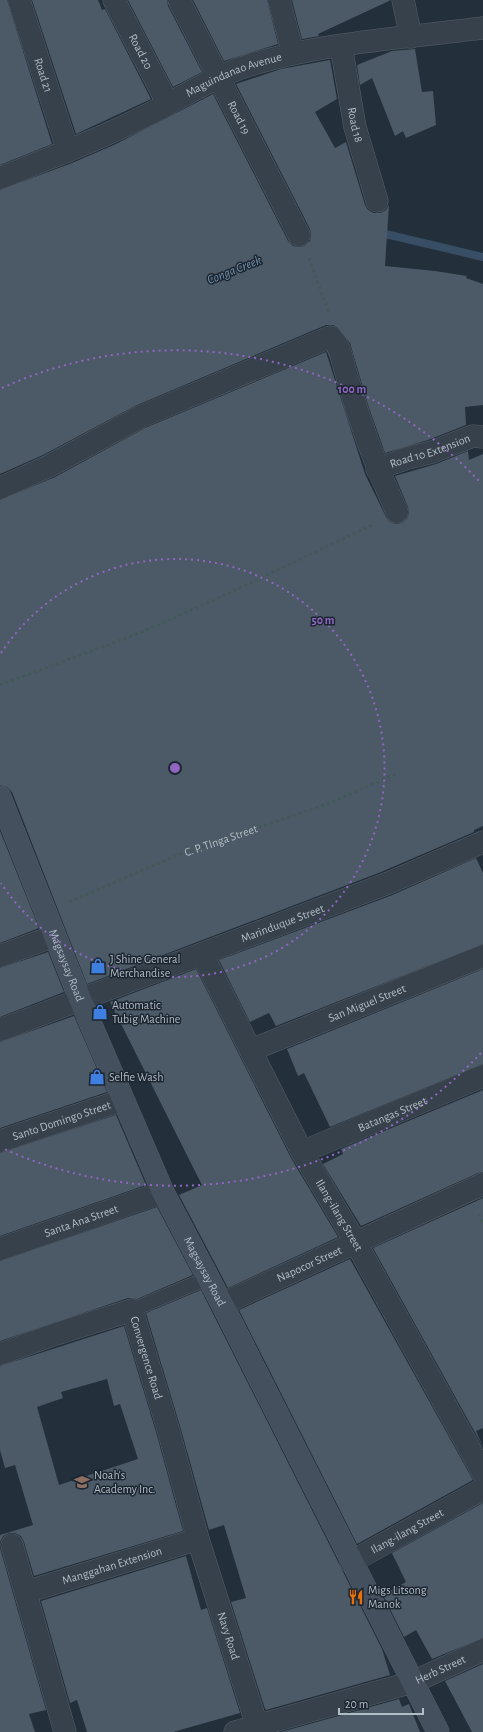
<svg xmlns="http://www.w3.org/2000/svg" width="483" height="1732" font-family="'Alegreya Sans',sans-serif">
<style>
.lines{fill:none;stroke-linecap:round;stroke-linejoin:round}
.stream{stroke:#384e64;stroke-width:8}
.building{fill:#4c5a67;fill-rule:evenodd}
.lane-casing{stroke:#555f69;stroke-width:15}
.street-casing{stroke:#555f69;stroke-width:23}
.secondary-casing{stroke:#555f69;stroke-width:23}
.path{stroke:#435859;stroke-width:2.5;stroke-dasharray:3 3;stroke-linecap:butt}
.lane{stroke:#37414b;stroke-width:14}
.street{stroke:#37414b;stroke-width:22}
.secondary{stroke:#45505e;stroke-width:22}
.ring{fill:none;stroke:#9166c2;stroke-width:2;stroke-dasharray:2 4}
.labels{text-anchor:middle;stroke-width:3;stroke-linejoin:round;paint-order:stroke}
.street-label{font-size:12px;fill:#b2bcc7;stroke:#1c2630}
.poi-label{font-size:12px;fill:#b2bcc7;stroke:#1c2630;text-anchor:start}
.water-label{font-size:13px;font-style:italic;fill:#728faa;stroke:#1c2630}
.centre{fill:#9166c2;stroke:#1c2630;stroke-width:2}
.ring-label{font-size:12px;text-anchor:middle;font-weight:bold;fill:#9166c2;stroke:#1c2630;stroke-width:3;stroke-linejoin:round;paint-order:stroke}
</style>
<rect width="100%" height="100%" fill="#232f3b"/>
<g class="lines">
<path class="stream" d="M377,232L483,257"/>
</g>
<path class="building" d="M0,0H7L52,144L0,165Z
M32,0H98L102,10L105,9L151,99L76,134Z
M128,0H167L168,6L202,72L173,87Z
M193,0H267L278,44L224,61Z
M292,0H391L318,34L319,36L302,39Z
M415,49L422,92L433,91L436,125L406,138L403,131L395,136L372,78L360,85L357,65L392,51Z
M330,60L337,99L315,112L335,148L346,142L365,205L368,210L374,213H380L386,210L389,205L385,266L435,271L467,276L466,278L483,284V405L465,407L466,425L428,440L385,453L368,405L350,343L338,328L333,325H326L135,406L43,455L0,474V190L72,163L116,144L213,94L288,241L293,246L299,247L304,246L310,241L311,235L310,229L236,84L281,69Z
M326,352L365,474L386,517L390,522L396,524L402,523L407,519L409,513L408,507L395,476L436,464L468,451L469,460L483,454V826L474,830V832L381,872L87,984L12,792L7,787L0,785V500L55,477L145,428Z
M0,831L39,928L0,943Z
M476,858L483,873V944L276,1026L269,1013L250,1022L219,960L390,896Z
M48,952L64,992L0,1017V968Z
M196,969L291,1158L338,1237L228,1288L179,1195L202,1185L110,1002Z
M483,969V1064L330,1127L304,1073L298,1076L287,1049Z
M74,1016L107,1092L0,1128V1042Z
M483,1090V1172L478,1173L361,1226L323,1164L343,1154L341,1149Z
M116,1115L146,1185L0,1236V1153Z
M483,1198V1428L476,1431L483,1447L373,1248Z
M157,1207L193,1275L137,1299L128,1298L0,1341V1261Z
M350,1259L473,1480L357,1544L239,1310Z
M201,1290L382,1649L390,1675L266,1710L264,1706L231,1602L246,1598L224,1525L209,1530L180,1426L146,1313Z
M124,1326L156,1432L183,1531L34,1576L24,1542L21,1536L15,1533H9L3,1536L0,1542V1535L33,1525L15,1465L5,1468L0,1450V1366ZM107,1379L114,1406L120,1404L138,1459L59,1485L37,1407L63,1398L61,1392Z
M483,1503V1638L432,1659L416,1630L404,1637L383,1595L406,1582L392,1553Z
M0,1548L46,1710L29,1714L35,1732H0Z
M186,1556L201,1610L207,1608L240,1713L173,1732H87L77,1700L70,1703L41,1601Z
M483,1664V1732H472L445,1681Z
M399,1699L402,1707L409,1704L420,1732H281Z"/>
<g class="lines">
<defs>
<path id="lane" d="M132,1310L208,1278"/>
<g id="street">
<path id="s2" d="M19,0L68,151"/>
<path id="s3" d="M114,0L168,104"/>
<path id="s4" d="M179,0L299,235"/>
<path d="M279,0L293,53"/>
<path d="M403,0L411,37"/>
<path id="s5" d="M341,46L355,127L377,201"/>
<path id="s6" d="M0,178C50,158 100,139 147,115C181,98 214,76 250,65C324,42 407,38 483,28"/>
<path id="s7" d="M377,469L408,458L432,452L473,436L483,437"/>
<path d="M0,488L49,466L140,417L330,337C341,345 342,361 346,373C359,421 376,467 397,512"/>
<path id="s8" d="M202,954L302,1152L356,1243L483,1473"/>
<path d="M0,956L54,936"/>
<path id="s9" d="M0,1030L386,884L483,842"/>
<path id="s10" d="M251,1050L483,956"/>
<path id="s11" d="M0,1141L123,1100"/>
<path id="s12" d="M302,1152L483,1076"/>
<path id="s13" d="M0,1249L163,1192"/>
<path id="s14" d="M222,1304L483,1184"/>
<path id="s15" d="M0,1354L56,1334L132,1310L168,1429L198,1539L259,1732"/>
<path d="M12,1545L65,1732"/>
<path id="s16" d="M351,1562L483,1489"/>
<path id="s17" d="M26,1592L198,1539"/>
<path id="s18" d="M235,1732L413,1682L483,1650"/>
</g>
<g id="secondary">
<path id="s19" d="M0,797L80,999L163,1192L222,1304L438,1732"/>
</g>
</defs>
<use href="#lane" class="lane-casing"/>
<use href="#street" class="street-casing"/>
<use href="#secondary" class="secondary-casing"/>
<g class="path">
<path d="M309,258L329,313"/>
<path d="M0,685L142,632L214,600L374,524"/>
<path id="s1" d="M69,902L178,855L330,803L398,773"/>
<path d="M479,1214L483,1223"/>
</g>
<use href="#lane" class="lane"/>
<use href="#street" class="street"/>
<use href="#secondary" class="secondary"/>
</g>
<g class="ring">
<path d="M1 653A209 209 0 1 1 1 883"/>
<path d="M481 1053A418 418 0 0 1 2 1148M2 388A418 418 0 0 1 481 483"/>
</g>
<defs>
<symbol id="shop-bare" viewBox="-9 -9 18 18"><path d="M-5-2.5h2.3a2.7 3.5 0 0 1 5.4 0H5L5.5 6h-11ZM-1.5-2.5h3a1.5 2.3 0 0 0-3 0Z" fill="#3f7fe0" stroke="#1c2630" stroke-width="2.5" paint-order="stroke"/></symbol>
<symbol id="school-bare" viewBox="-9 -9 18 18"><path d="M0-5L7-2L0 1L-7-2ZM-4 1L0 2.5L4 1V4Q0 6-4 4Z" fill="#8d6e63" stroke="#1c2630" stroke-width="2.5" paint-order="stroke"/></symbol>
<symbol id="restaurant-bare" viewBox="-9 -9 18 18"><path d="M-5-6h1v4h1v-4h1v4h1v-4h1v5L-1.5 .5V6h-2V.5L-5-1ZM5-6V6H3V1.5H1.5Q1.5-4 5-6Z" fill="#e8710a" stroke="#1c2630" stroke-width="2.5" paint-order="stroke"/></symbol>
</defs>
<g fill-rule="evenodd">
<use href="#shop-bare" x="87" y="955" width="22" height="22"/>
<use href="#shop-bare" x="89" y="1001" width="22" height="22"/>
<use href="#shop-bare" x="86" y="1066" width="22" height="22"/>
<use href="#school-bare" x="71" y="1471" width="22" height="22"/>
<use href="#restaurant-bare" x="345" y="1586" width="22" height="22"/>
</g>
<g class="labels">
<g class="street-label">
<text dy="4" stroke="none"><textPath href="#s3" startOffset="58">Road 20</textPath></text>
<text dy="4" stroke="none"><textPath href="#s2" startOffset="79">Road 21</textPath></text>
<text dy="4" stroke="none"><textPath href="#s6" startOffset="256">Maguindanao Avenue</textPath></text>
<text dy="4" stroke="none"><textPath href="#s4" startOffset="132">Road 19</textPath></text>
<text dy="4" stroke="none"><textPath href="#s5" startOffset="80">Road 18</textPath></text>
<text dy="4" stroke="none"><textPath href="#s7" startOffset="56">Road 10 Extension</textPath></text>
<text dy="4" stroke="none"><textPath href="#s1" startOffset="164">C. P. TInga Street</textPath></text>
<text dy="4" stroke="none"><textPath href="#s9" startOffset="302">Marinduque Street</textPath></text>
<text dy="4" stroke="none"><textPath href="#s19" startOffset="181">Magsaysay Road</textPath></text>
<text dy="4" stroke="none"><textPath href="#s10" startOffset="125">San Miguel Street</textPath></text>
<text dy="4" stroke="none"><textPath href="#s12" startOffset="98">Batangas Street</textPath></text>
<text dy="4" stroke="none"><textPath href="#s11" startOffset="65">Santo Domingo Street</textPath></text>
<text dy="4" stroke="none"><textPath href="#s8" startOffset="295">Ilang-ilang Street</textPath></text>
<text dy="4" stroke="none"><textPath href="#s13" startOffset="86">Santa Ana Street</textPath></text>
<text dy="4" stroke="none"><textPath href="#s14" startOffset="96">Napocor Street</textPath></text>
<text dy="4" stroke="none"><textPath href="#s19" startOffset="517">Magsaysay Road</textPath></text>
<text dy="4" stroke="none"><textPath href="#s15" startOffset="189">Convergence Road</textPath></text>
<text dy="4" stroke="none"><textPath href="#s16" startOffset="64">Ilang-ilang Street</textPath></text>
<text dy="4" stroke="none"><textPath href="#s17" startOffset="90">Manggahan Extension</textPath></text>
<text dy="4" stroke="none"><textPath href="#s15" startOffset="479">Navy Road</textPath></text>
<text dy="4" stroke="none"><textPath href="#s18" startOffset="215">Herb Street</textPath></text>
</g>
<g class="poi-label">
<text x="110" y="963">J Shine General<tspan x="110" dy="14">Merchandise</tspan></text>
<text x="112" y="1009">Automatic<tspan x="112" dy="14">Tubig Machine</tspan></text>
<text x="109" y="1081">Selfie Wash</text>
<text x="94" y="1479">Noah's<tspan x="94" dy="14">Academy Inc.</tspan></text>
<text x="368" y="1594">Migs Litsong<tspan x="368" dy="14">Manok</tspan></text>
</g>
<g class="water-label">
<text transform="translate(234 269) rotate(-22)" y="5">Conga Creek</text>
</g>
</g>
<circle cx="175" cy="768" r="6" class="centre"/>
<g class="ring-label">
<text x="352" y="393">100 m</text>
<text x="323" y="624">50 m</text>
</g>
<path d="M339 1708v6h84v-6" fill="none" stroke="#b2bcc7" stroke-width="2"/>
<text x="345" y="1708" font-size="12" fill="#b2bcc7" stroke="#1c2630" stroke-width="3" paint-order="stroke">20 m</text>
</svg>
